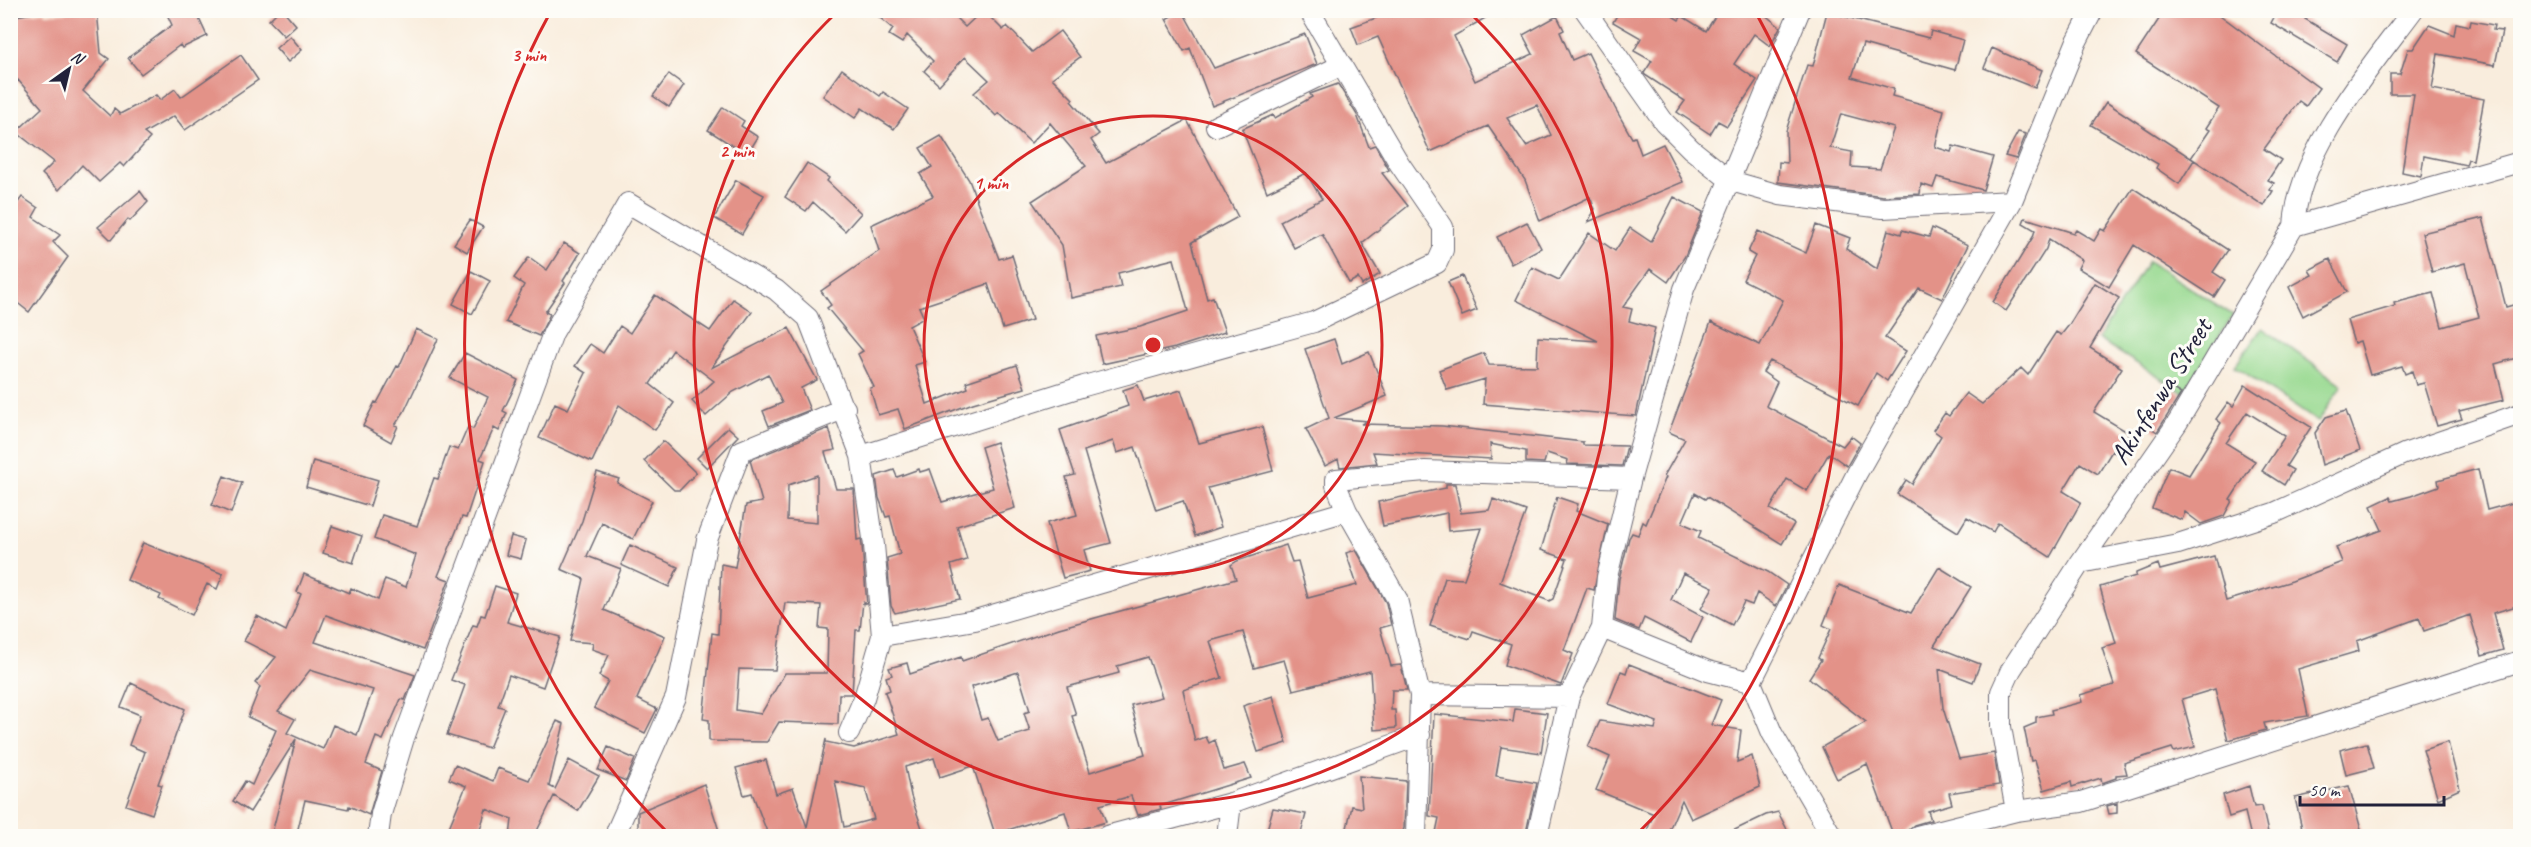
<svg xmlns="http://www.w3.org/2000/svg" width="2531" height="847" font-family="Caveat,sans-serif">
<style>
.green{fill:#98d990;stroke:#5d7e66;stroke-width:1.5}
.building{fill:#e39288;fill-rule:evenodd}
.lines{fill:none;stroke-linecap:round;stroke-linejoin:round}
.street-casing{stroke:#6d6974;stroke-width:22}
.street{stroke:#fff;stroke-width:20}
.ring{fill:none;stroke:#d62828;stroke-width:3}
.labels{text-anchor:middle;stroke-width:6;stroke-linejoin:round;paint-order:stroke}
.street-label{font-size:28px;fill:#22223b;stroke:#fdfcf7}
.centre{fill:#d62828;stroke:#fdfcf7;stroke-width:3}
.ring-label{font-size:18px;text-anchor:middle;font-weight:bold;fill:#d62828;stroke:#fdfcf7;stroke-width:6;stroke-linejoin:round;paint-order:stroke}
</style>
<rect width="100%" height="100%" fill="#fdfcf7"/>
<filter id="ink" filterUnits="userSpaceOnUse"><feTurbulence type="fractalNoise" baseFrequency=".0167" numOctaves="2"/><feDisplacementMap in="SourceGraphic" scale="12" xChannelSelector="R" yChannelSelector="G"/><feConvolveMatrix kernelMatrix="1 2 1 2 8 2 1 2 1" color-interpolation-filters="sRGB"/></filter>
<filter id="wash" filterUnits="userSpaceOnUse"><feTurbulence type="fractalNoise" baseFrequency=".008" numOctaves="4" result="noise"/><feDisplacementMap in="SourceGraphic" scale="24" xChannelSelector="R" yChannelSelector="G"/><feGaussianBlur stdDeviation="1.35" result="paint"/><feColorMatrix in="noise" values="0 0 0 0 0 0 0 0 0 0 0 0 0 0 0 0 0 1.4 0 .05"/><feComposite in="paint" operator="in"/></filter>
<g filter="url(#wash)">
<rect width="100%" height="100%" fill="#f9eddd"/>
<path class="green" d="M2148,261L2233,315L2184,393L2098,339Z
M2262,328L2342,385L2318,422L2235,366Z"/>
<g id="blocks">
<path class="building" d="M97,10L101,53L109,59L83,91L110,116L114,109L120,114L156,95L160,100L175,89L181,97L241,55L258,80L185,130L174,116L144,133L150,138L124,167L120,163L99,182L82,165L59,190L42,174L54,162L16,132L42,108L18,80L10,89V17L45,11L46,14Z
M165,10H195L207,36L182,48L180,45L141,74L128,58L172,25Z
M279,10H283L296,25L284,36L269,20Z
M871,10H948L965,27L983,10L1003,30L1007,26L1032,52L1060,31L1080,57L1052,78L1073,99L1071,101L1099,134L1091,140L1106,163L1187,120L1238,217L1192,242L1207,299L1213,297L1225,332L1175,348L1102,364L1096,336L1140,327L1188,311L1174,259L1118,273L1121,287L1071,298L1062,245L1032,201L1086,166L1050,123L1031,143L999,113L996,116L974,93L989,80L965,57L939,85L924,71L933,61L907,35L902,43L889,35L893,29Z
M1182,10L1214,68L1305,34L1317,64L1212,106L1190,48L1184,51L1166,19Z
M1373,10H1499L1454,36L1475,81L1533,54L1523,35L1557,16L1564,30L1560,32L1572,60L1588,53L1615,108L1632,138L1635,137L1641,154L1663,144L1683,182L1588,222L1595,209L1590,197L1540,221L1525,180L1488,126L1430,152L1378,37L1358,45L1351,27L1376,18ZM1537,105L1551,135L1526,146L1507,118Z
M1620,10H1663L1679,20L1682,16L1706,31L1719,10H1759L1780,27L1770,46L1754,34L1734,64L1757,80L1727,126L1718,121L1710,134L1677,112L1685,101L1645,75L1644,73L1652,61L1634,51L1641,38L1613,22Z
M2165,10H2213L2319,88L2306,106L2299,101L2264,149L2281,160L2268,180L2274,183L2270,190L2273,191L2264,206L2191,158L2210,130L2206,128L2219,108L2136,54Z
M2278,10H2310L2305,19L2347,44L2337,62L2271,23Z
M1827,12L1929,38L1931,31L1963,40L1955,70L1863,44L1852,77L1894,89L1892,96L1944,110L1935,147L1951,152L1953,146L1993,157L1983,190L1937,177L1933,188L1921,184L1920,194L1883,196L1778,182L1779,162L1787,163L1786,131L1807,65L1813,66ZM1841,114L1894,128L1880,169L1851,167L1852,152L1830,148Z
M2471,21L2494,25L2493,30L2502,31L2495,65L2438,54L2432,89L2484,99L2473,160L2468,159L2466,165L2424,156L2421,176L2402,172L2414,94H2390V74H2400L2408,49H2413L2429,25L2454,35L2456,23L2470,26Z
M290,36L302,50L288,62L276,48Z
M1992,48L2042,70L2035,88L1984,68Z
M842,69L880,96L883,92L908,109L894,129L862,108L855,118L823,96Z
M669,74L684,85L669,107L653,96Z
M1338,84L1357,115L1369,147L1375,145L1389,170L1382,173L1408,206L1362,243L1380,274L1362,285L1358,278L1349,283L1322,234L1294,248L1280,221L1322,199L1306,173L1267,192L1242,129L1273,115L1275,118L1312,97L1310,94Z
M2106,102L2194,160L2179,184L2156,168L2158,164L2091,125Z
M723,107L744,121L741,126L758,137L747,155L708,130Z
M2018,132L2026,134L2016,159L2005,156Z
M941,136L969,180L999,259L1012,255L1032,320L1003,329L988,284L919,307L924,318L909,326L925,362L915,365L927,404L968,388L966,382L1017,365L1025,388L973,403L905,429L898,409L878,415L870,388L874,387L858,354L863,351L827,308L831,305L821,291L879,251L871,225L933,196L920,174L932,167L920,148Z
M807,163L829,178L827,181L861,213L845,231L813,202L806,211L785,197Z
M736,180L764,195L742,234L714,218Z
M2133,188L2228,250L2213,272L2225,280L2214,297L2134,245L2109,287L2078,268L2082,260L2049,239L2046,249L2006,311L1993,302L2033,237L2035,230L2023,223L2025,218L2074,233L2076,230L2094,241L2101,229L2105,231Z
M140,191L148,202L130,221L128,219L111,240L98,227Z
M22,197L38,208L33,217L60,235L53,242L68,257L29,312L10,297V213Z
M1674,197L1703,212L1685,256L1668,282L1650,269L1623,307L1632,309L1629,321L1655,328L1636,416L1483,404L1485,379L1447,390L1439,370L1484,353L1489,365L1537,366L1538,337L1598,341L1516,300L1532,267L1559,280L1589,233L1615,251L1630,228L1651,242Z
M2483,218L2506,307L2520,303V357L2495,364L2504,400L2459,411L2462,419L2437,426L2424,383L2416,385L2412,371L2405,374L2402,366L2370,375L2360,341L2354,343L2347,320L2395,306L2394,303L2433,293L2442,327L2479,317L2465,263L2432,272L2422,233Z
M470,220L483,227L467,252L454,244Z
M1527,222L1541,248L1511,264L1497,237Z
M1816,225L1850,238L1846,249L1877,269L1888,230L1901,234L1902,230L1929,237L1932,228L1968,245L1942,299L1919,288L1885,338L1906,351L1887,381L1876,373L1858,406L1770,361L1763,372L1777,382L1766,406L1843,446L1851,436L1860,443L1847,466L1829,453L1807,491L1787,479L1770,509L1794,524L1782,544L1707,497L1705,499L1695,493L1682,523L1701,531L1698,538L1768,572L1787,585L1776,606L1757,593L1752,605L1744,602L1732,625L1701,609L1713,587L1683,573L1671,600L1703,617L1691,642L1644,618L1639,630L1615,620L1619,579L1629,538L1632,533L1638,535L1643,522L1646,524L1666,477L1664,476L1685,439L1669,432L1711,322L1760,345L1783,300L1743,280L1755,256L1748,252L1758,231L1806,253Z
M564,243L580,253L563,281L565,283L545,312L550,314L539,336L506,322L524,285L514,278L529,257L547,270Z
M2330,259L2347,292L2303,316L2289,287L2312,275L2309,270Z
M471,271L490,281L472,314L453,304Z
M1462,276L1477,310L1462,316L1448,282Z
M2095,283L2119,298L2090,348L2122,368L2094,412L2129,433L2117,454L2112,451L2098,474L2080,463L2063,491L2081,502L2050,557L1998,523L1993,532L1967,517L1958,532L1897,494L1906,480L1912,484L1941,436L1933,430L1945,413L1949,416L1966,393L1982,404L2021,368L2028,375L2056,332L2061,335L2069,325Z
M655,295L710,331L733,299L752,312L711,368L789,328L817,380L801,388L810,410L769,426L763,411L782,403L768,374L733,392L706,416L692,401L714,381L673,350L650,384L674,403L655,430L619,405L592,462L539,438L555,403L568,409L586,373L575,366L590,344L603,353L620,326L630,333Z
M416,329L438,339L404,412L395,425L398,426L391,442L363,426L375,402L377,403L397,366L399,367Z
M1334,339L1342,364L1369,352L1387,396L1334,418L1368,421L1361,424L1442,426L1583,442V445L1627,446L1622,466L1567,464L1568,460L1547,453L1544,463L1526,462V451L1490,444L1491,459L1373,452L1377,463L1340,467L1338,459L1325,466L1306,429L1329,418L1305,349Z
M465,353L518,380L503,411L507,413L499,431L494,428L480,459L485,461L466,518L462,517L438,576L449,580L423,650L326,615L315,642L415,675L405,700L401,699L383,740L376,737L366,764L382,771L369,815L349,806L348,809L305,800L296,837H271L296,739L250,812L233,801L245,781L252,785L276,730L248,717L260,687L255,683L276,657L244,641L257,616L286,631L301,594L297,592L304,574L349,593L351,588L378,600L385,579L406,587L416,555L374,539L382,515L417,526L434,478L438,479L449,447L458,450L468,427L473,429L488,397L450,378ZM310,670L373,690L357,735L333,725L323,749L287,733L295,719L278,711Z
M1138,385L1144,401L1181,390L1199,443L1262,427L1273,471L1208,488L1221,527L1195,536L1183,501L1156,510L1135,447L1117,453L1113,441L1084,451L1111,543L1084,550L1090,571L1063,578L1047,523L1077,515L1066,477L1075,475L1060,430L1128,406L1123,390Z
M2245,385L2311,427L2286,466L2293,470L2284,485L2262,471L2285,436L2247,412L2226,443L2255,461L2230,500L2232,501L2224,516L2201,524L2185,512L2182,520L2152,508L2169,467L2189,475L2221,423L2216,419L2228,402L2233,406Z
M2168,386L2181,394L2157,432L2144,423Z
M2346,411L2360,450L2322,465L2315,433L2326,417Z
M728,427L738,436L707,468L697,458Z
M829,428L835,450L825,452L836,489H854L857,540L861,539L862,546L867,605L863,602L860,630H856L852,694H839L838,724L779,722L767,742L709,741V720L703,719L712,633L718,634L721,564L735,567L746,505L762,502L750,460ZM817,475V523L787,520L788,485ZM785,603L821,605L819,628L828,629L827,673H785L761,714L736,710L739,669L775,670Z
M663,441L696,473L680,490H674L644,461Z
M996,442L1015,508L957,526L967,560L951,565L960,599L895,613L891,606L887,558L900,554L890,516L886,517L879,498L876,476L894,470L897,477L919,469L920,472L930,469L942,502L993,488L981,447Z
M313,461L378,480L370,506L306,487Z
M2478,469L2487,510L2520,501V605L2493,613L2503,650L2482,656L2470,615L2424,631L2419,618L2357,641L2359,651L2298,669L2308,716L2264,723L2266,730L2228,740L2215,689L2182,699L2195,747L2174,752L2172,748L2124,763L2127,774L2116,775V778L2102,783L2101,778L2072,787L2071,782L2044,790L2035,760L2031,761L2024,728L2036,723V717L2052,714L2051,710L2082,702L2080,695L2114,685L2102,648L2116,643L2100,587L2136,576V573L2158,564L2160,570L2214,556L2226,601L2292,581L2342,562L2336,547L2382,530L2371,506L2390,497L2392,501L2411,496L2439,486L2438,480Z
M597,472L619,479L617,483L652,501L633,539L602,523L587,556L621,569L604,610L665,636L637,699L657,709L645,733L594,708L608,681L599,676L609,655L592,649L593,643L570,641L584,579L561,569L582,521Z
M224,476L242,483L231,513L212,505Z
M1446,484H1455L1461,513L1489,510L1493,499L1526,511L1500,582L1549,601L1553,599L1567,559L1541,550L1557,497L1578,504L1576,511L1608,524L1594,590L1587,588L1564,650L1573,654L1561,685L1505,665L1511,644L1473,631L1470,639L1430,626L1445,578L1464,579L1482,528L1448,531L1447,513L1383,526L1378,502L1446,488Z
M332,526L362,536L353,563L323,553Z
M511,536L526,540L521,559L506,555Z
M143,543L223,574L217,589L207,584L192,615L159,599L161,595L127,580Z
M630,545L678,567L669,587L621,565Z
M1286,545L1292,562L1298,561L1308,598L1357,585L1346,553L1356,550L1386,603L1391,625L1380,628L1391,666L1401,665L1407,690H1392L1391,710H1395L1396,728L1374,730L1370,671L1293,690L1284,660L1254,668L1243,632L1210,641L1222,678L1183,690L1195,741L1206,737L1209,743L1215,740L1224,770L1245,764L1251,778L1160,806L1161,809L1138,815L1131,796L1100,805L1106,822L1071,832L1065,812L995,834L973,766L940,777L934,758L905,767L911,796L925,837H769L752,793L744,795L736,768L766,760L776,794L793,788L807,827L826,739V742L854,748L899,734L885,692L890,690L886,677L892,675L889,668L907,663L910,674L961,657L962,661L1059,628L1236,579L1231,565L1237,561ZM1148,657L1162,697L1131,705L1145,755L1090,772L1072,716L1076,715L1067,687L1119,673L1117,666ZM1018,672L1030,711L1024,713L1030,731L998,741L988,718L981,720L971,687ZM835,781L865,788L874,819L844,827Z
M1939,567L1971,587L1934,646L1980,664L1973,682L1939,669L1943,708L1959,759L1994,753L1999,785L1949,793L1952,804L1928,811L1931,820L1914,825L1905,833L1894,837L1867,764L1837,779L1822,747L1866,722L1809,678L1821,660L1818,658L1831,629L1823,625L1839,585L1911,613Z
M495,586L516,593L507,622L560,637L543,687L509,675L498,706L505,708L489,748L447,735L465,685L451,680L473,625L477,626L481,615L485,616Z
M1629,664L1721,700L1711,725L1741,730L1737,762L1752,756L1760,787L1691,819L1682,800L1666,837H1644L1654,814L1596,790L1610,757L1588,747L1600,721L1655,729L1657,722L1608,704L1621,671L1626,673Z
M131,683L185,709L158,784L162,785L152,814L126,805L145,752L129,745L140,715L121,707Z
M1273,696L1287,743L1258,752L1243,706Z
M1515,709L1547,713L1541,753L1501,747L1496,776L1537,783L1525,837H1435L1439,818L1429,816L1434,714L1513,722Z
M557,721L564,724L549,786L555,789L569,760L599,776L578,811L554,796L534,837H510L512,819L486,809L478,837H445L466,786L449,779L455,765L493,781L498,768L529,780Z
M2448,742L2460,789L2438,799L2423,750Z
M2367,743L2374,768L2346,775L2340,750Z
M608,747L635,759L626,781L598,770Z
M1359,776L1406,781L1404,828L1401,837H1345L1352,806L1362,808Z
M704,784L721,837H638V812Z
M2249,786L2254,807L2262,806L2269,837H2251L2245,812L2229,817L2223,795Z
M2349,786L2363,837H2304L2295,798Z
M2117,803V813L2109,814L2107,806Z
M1273,808L1306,814L1300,837H1265Z
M1778,812L1791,837H1720L1766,815Z"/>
</g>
</g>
<g filter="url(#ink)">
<use href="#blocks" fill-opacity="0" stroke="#6d6974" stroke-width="1.5"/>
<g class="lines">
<defs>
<path id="street" d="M1585,10L1664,122L1691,149L1731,181L1780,195L1883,208L2012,201
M1216,126L1342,65
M2294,226L2520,162
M861,456L1084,386L1314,322L1437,263L1443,250V227L1399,163L1309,10
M2080,563L2178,544L2274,513L2404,454L2520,414
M1602,628L1708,671L1751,682L1772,733L1832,836
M1751,682L1857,473L2012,201L2076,43L2093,10
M1420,695L1569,697
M849,733L864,698L882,636L975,620L1347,511
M2016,811L2001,727V692L2011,670L2080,563L2178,422L2294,226C2298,152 2370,68 2413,10
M378,836L381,814L404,738L553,333L628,203L776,290L808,318L861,456L874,545L882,636
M617,836V830L676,697L707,540L741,451L845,408
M1107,836L1231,803L1420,735
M1227,836L1231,803
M1416,836L1420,695L1397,599L1347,511L1336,485V479L1425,471L1631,478
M1537,836L1569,697L1602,628L1607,577L1631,478L1684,289L1800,10
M1917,836L2016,811L2081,802L2520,661"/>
</defs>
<use href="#street" class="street-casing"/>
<use href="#street" class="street"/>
</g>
</g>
<g class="ring">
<circle cx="1153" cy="345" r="229"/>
<path d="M1469 12A459 459 0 1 1 837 12"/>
<path d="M671 836A688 688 0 0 1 551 11M1755 11A688 688 0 0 1 1635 836"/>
</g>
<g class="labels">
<g class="street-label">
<text transform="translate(2160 391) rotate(-58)" y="10">Akinfenwa Street</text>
</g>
</g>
<circle cx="1153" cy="345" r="9" class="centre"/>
<g class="ring-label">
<text x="529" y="61">3 min</text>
<text x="737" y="157">2 min</text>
<text x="991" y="189">1 min</text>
</g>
<rect width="2531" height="847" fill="none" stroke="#fdfcf7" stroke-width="36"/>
<g transform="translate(69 69) rotate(34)" stroke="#fdfcf7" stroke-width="4.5" paint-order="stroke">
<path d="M0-4.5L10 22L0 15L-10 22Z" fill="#22223b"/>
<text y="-9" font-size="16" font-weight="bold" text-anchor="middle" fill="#22223b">N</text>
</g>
<path d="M2300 796v9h144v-9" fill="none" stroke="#22223b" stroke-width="3"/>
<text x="2309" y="796" font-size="18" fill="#22223b" stroke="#fdfcf7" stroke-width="4.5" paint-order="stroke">50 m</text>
</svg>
